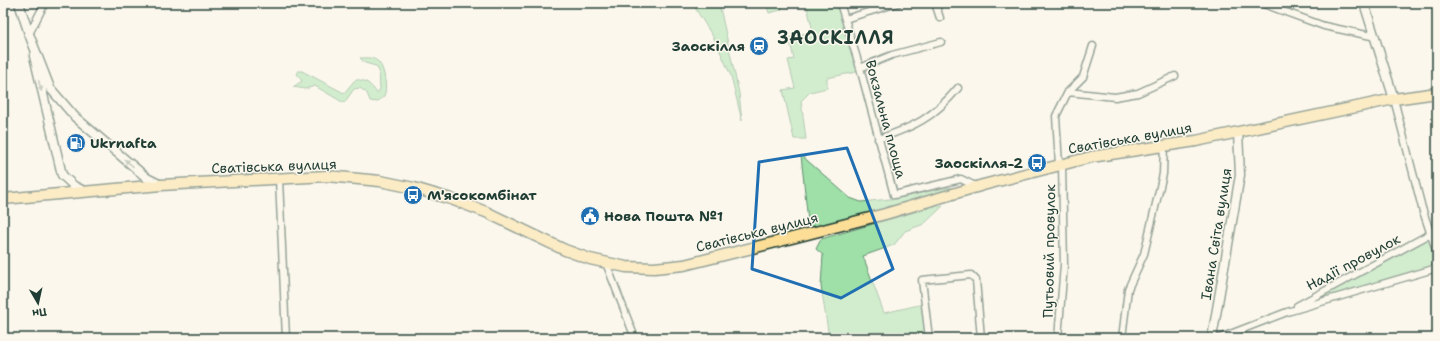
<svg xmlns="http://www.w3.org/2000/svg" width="1440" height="341" font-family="'Shantell Sans',sans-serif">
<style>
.green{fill:#9fdfa8;stroke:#5f8e6e}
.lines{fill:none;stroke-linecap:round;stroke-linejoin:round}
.minor-casing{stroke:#1f3d34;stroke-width:9}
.tertiary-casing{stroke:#1f3d34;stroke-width:11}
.primary-casing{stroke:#1f3d34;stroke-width:13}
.minor{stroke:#fbf7ec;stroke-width:6}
.tertiary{stroke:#fbf7ec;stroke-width:8}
.primary{stroke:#fcde96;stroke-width:10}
.oneway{fill:#8d9a90}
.marked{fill:none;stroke:#1f6fb2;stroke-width:3;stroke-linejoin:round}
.labels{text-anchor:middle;stroke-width:3;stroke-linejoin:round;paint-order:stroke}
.poi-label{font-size:14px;font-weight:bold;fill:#1f3d34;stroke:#fbf7ec;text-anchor:start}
.street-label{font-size:14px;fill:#1f3d34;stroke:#fbf7ec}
.district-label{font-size:18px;font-weight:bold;letter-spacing:1px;fill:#1f3d34;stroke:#fbf7ec}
</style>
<rect width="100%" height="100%" fill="#fbf7ec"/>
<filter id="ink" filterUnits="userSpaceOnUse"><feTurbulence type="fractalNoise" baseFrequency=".025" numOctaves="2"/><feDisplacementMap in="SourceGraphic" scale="8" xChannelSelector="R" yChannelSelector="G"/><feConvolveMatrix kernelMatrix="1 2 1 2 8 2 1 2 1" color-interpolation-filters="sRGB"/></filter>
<g filter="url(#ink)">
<path class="green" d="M692,3H719L739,93L742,121L731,76L715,40Z
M766,3H795L783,6L781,10L769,13Z
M806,3H840L861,71L827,78V88L810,92L801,101L806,139H794L783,90L795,88L788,60L794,59L789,38L813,31Z
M360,58C366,58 371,57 376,60C384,64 387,85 385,93C384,98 381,99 377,102L370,101L367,93L360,88L354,89L344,103L315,86L305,89L293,87L302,81L297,74L298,71H302L344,93L355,80C366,79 371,85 377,93L380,89L379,71L376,66L365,63Z
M801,155L850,198L861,202L899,198L949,187L954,189L809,231Z
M935,206H943L924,224L905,231L894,245L863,256L884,313L923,304L929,338H829L821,286L823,255L816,249L821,239Z
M1430,234L1437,253V268L1287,312Z"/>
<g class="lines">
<defs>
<path id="minor" d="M840,3L860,68L894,195L961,179L977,187
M935,3L940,18
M1261,3L1324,26L1376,37
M845,19L898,3
M29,34L45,3
M860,68L892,55L941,42
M1068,92L1115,97L1138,93L1175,76
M1394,99L1422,208L1437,253
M878,139C914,127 933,118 958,88
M1059,165L1056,116L1068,92L1083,77L1093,46
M279,179L286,338
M606,263L635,338
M1297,306L1430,234
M929,338L922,280L971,275L976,280L981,338
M1058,338L1064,265L1062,164
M1122,338L1128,289L1144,254L1163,174L1164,146
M1220,338L1287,312L1437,268"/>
<path id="tertiary" d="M19,3L29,34L50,88L75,117L147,178L161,185
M1364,3L1394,99
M34,56L62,175L74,186L84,191
M1212,338L1240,175L1238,133"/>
<path id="primary" d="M3,199L161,185L327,176L380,181L414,188L451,199L486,212L565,250L590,259L626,267L654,268L684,265L788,239L885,214L983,185L1091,157L1196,141L1394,99L1437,93"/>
</defs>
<use href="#minor" class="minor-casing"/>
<use href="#tertiary" class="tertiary-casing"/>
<use href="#primary" class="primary-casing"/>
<use href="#minor" class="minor"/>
<use href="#tertiary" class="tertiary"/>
<use href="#primary" class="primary"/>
</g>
<defs><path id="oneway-solid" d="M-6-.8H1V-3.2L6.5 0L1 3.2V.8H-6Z"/></defs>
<g class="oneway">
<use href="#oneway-solid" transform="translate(40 86) rotate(76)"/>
<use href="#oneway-solid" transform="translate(129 163) rotate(-140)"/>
</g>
</g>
<path d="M0 0H1440V341H0ZM847,148L893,269L841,298L752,269L759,162Z" fill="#fbf7ec" fill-opacity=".55" fill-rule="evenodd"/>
<path class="marked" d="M847,148L893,269L841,298L752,269L759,162Z"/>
<defs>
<symbol id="station-disc" viewBox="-11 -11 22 22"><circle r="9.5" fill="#1f6fb2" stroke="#fbf7ec"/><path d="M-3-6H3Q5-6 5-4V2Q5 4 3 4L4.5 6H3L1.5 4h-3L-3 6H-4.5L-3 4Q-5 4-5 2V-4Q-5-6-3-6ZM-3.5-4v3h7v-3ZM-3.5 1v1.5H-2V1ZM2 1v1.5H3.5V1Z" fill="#fff"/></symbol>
<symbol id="fuel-disc" viewBox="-11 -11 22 22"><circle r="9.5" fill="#1f6fb2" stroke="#fbf7ec"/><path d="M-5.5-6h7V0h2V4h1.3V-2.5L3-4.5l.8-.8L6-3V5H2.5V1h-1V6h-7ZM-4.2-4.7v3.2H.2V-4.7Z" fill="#fff"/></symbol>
<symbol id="bus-disc" viewBox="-11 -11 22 22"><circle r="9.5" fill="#1f6fb2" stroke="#fbf7ec"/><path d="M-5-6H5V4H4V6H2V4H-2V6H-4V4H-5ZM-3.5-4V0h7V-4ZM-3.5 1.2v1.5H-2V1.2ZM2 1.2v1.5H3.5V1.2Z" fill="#fff"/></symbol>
<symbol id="civic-disc" viewBox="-11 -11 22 22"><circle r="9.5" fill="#1f6fb2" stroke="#fbf7ec"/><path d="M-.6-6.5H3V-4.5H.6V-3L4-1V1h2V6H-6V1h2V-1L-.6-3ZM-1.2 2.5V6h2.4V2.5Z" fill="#fff"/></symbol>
</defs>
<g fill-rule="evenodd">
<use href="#station-disc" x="748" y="35" width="22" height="22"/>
<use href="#fuel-disc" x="65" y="132" width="22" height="22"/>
<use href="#bus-disc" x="1026" y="152" width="22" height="22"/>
<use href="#bus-disc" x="402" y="184" width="22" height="22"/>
<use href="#civic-disc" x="579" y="205" width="22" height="22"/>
</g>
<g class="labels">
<g class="poi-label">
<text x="745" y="51" text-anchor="end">Заоскiлля</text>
<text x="90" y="148">Ukrnafta</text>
<text x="1023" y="168" text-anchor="end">Заоскілля-2</text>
<text x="427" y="200">М'ясокомбінат</text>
<text x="604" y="221">Нова Пошта №1</text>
</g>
<g class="street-label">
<text transform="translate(886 119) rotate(75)" y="5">Вокзальна площа</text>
<text transform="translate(1130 138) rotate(-10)" y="5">Сватівська вулиця</text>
<text transform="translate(274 166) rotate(-2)" y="5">Сватівська вулиця</text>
<text transform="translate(757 232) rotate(-14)" y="5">Сватівська вулиця</text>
<text transform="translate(1216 234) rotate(-81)" y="5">Івана Світа вулиця</text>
<text transform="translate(1049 251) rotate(-89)" y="5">Путьовий провулок</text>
<text transform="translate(1353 262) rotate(-28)" y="5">Надії провулок</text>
</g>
<g class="district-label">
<text x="836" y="44">ЗАОСКIЛЛЯ</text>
</g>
</g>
<rect width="1440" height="341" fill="none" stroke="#fbf7ec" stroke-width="16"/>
<rect x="8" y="8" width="1424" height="325" fill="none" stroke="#1f3d34" stroke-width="1.5" filter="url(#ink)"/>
<g transform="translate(38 303) rotate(171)" stroke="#fbf7ec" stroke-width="3" paint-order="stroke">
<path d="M0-3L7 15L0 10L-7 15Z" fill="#1f3d34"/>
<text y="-6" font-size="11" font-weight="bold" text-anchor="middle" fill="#1f3d34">Пн</text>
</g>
</svg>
